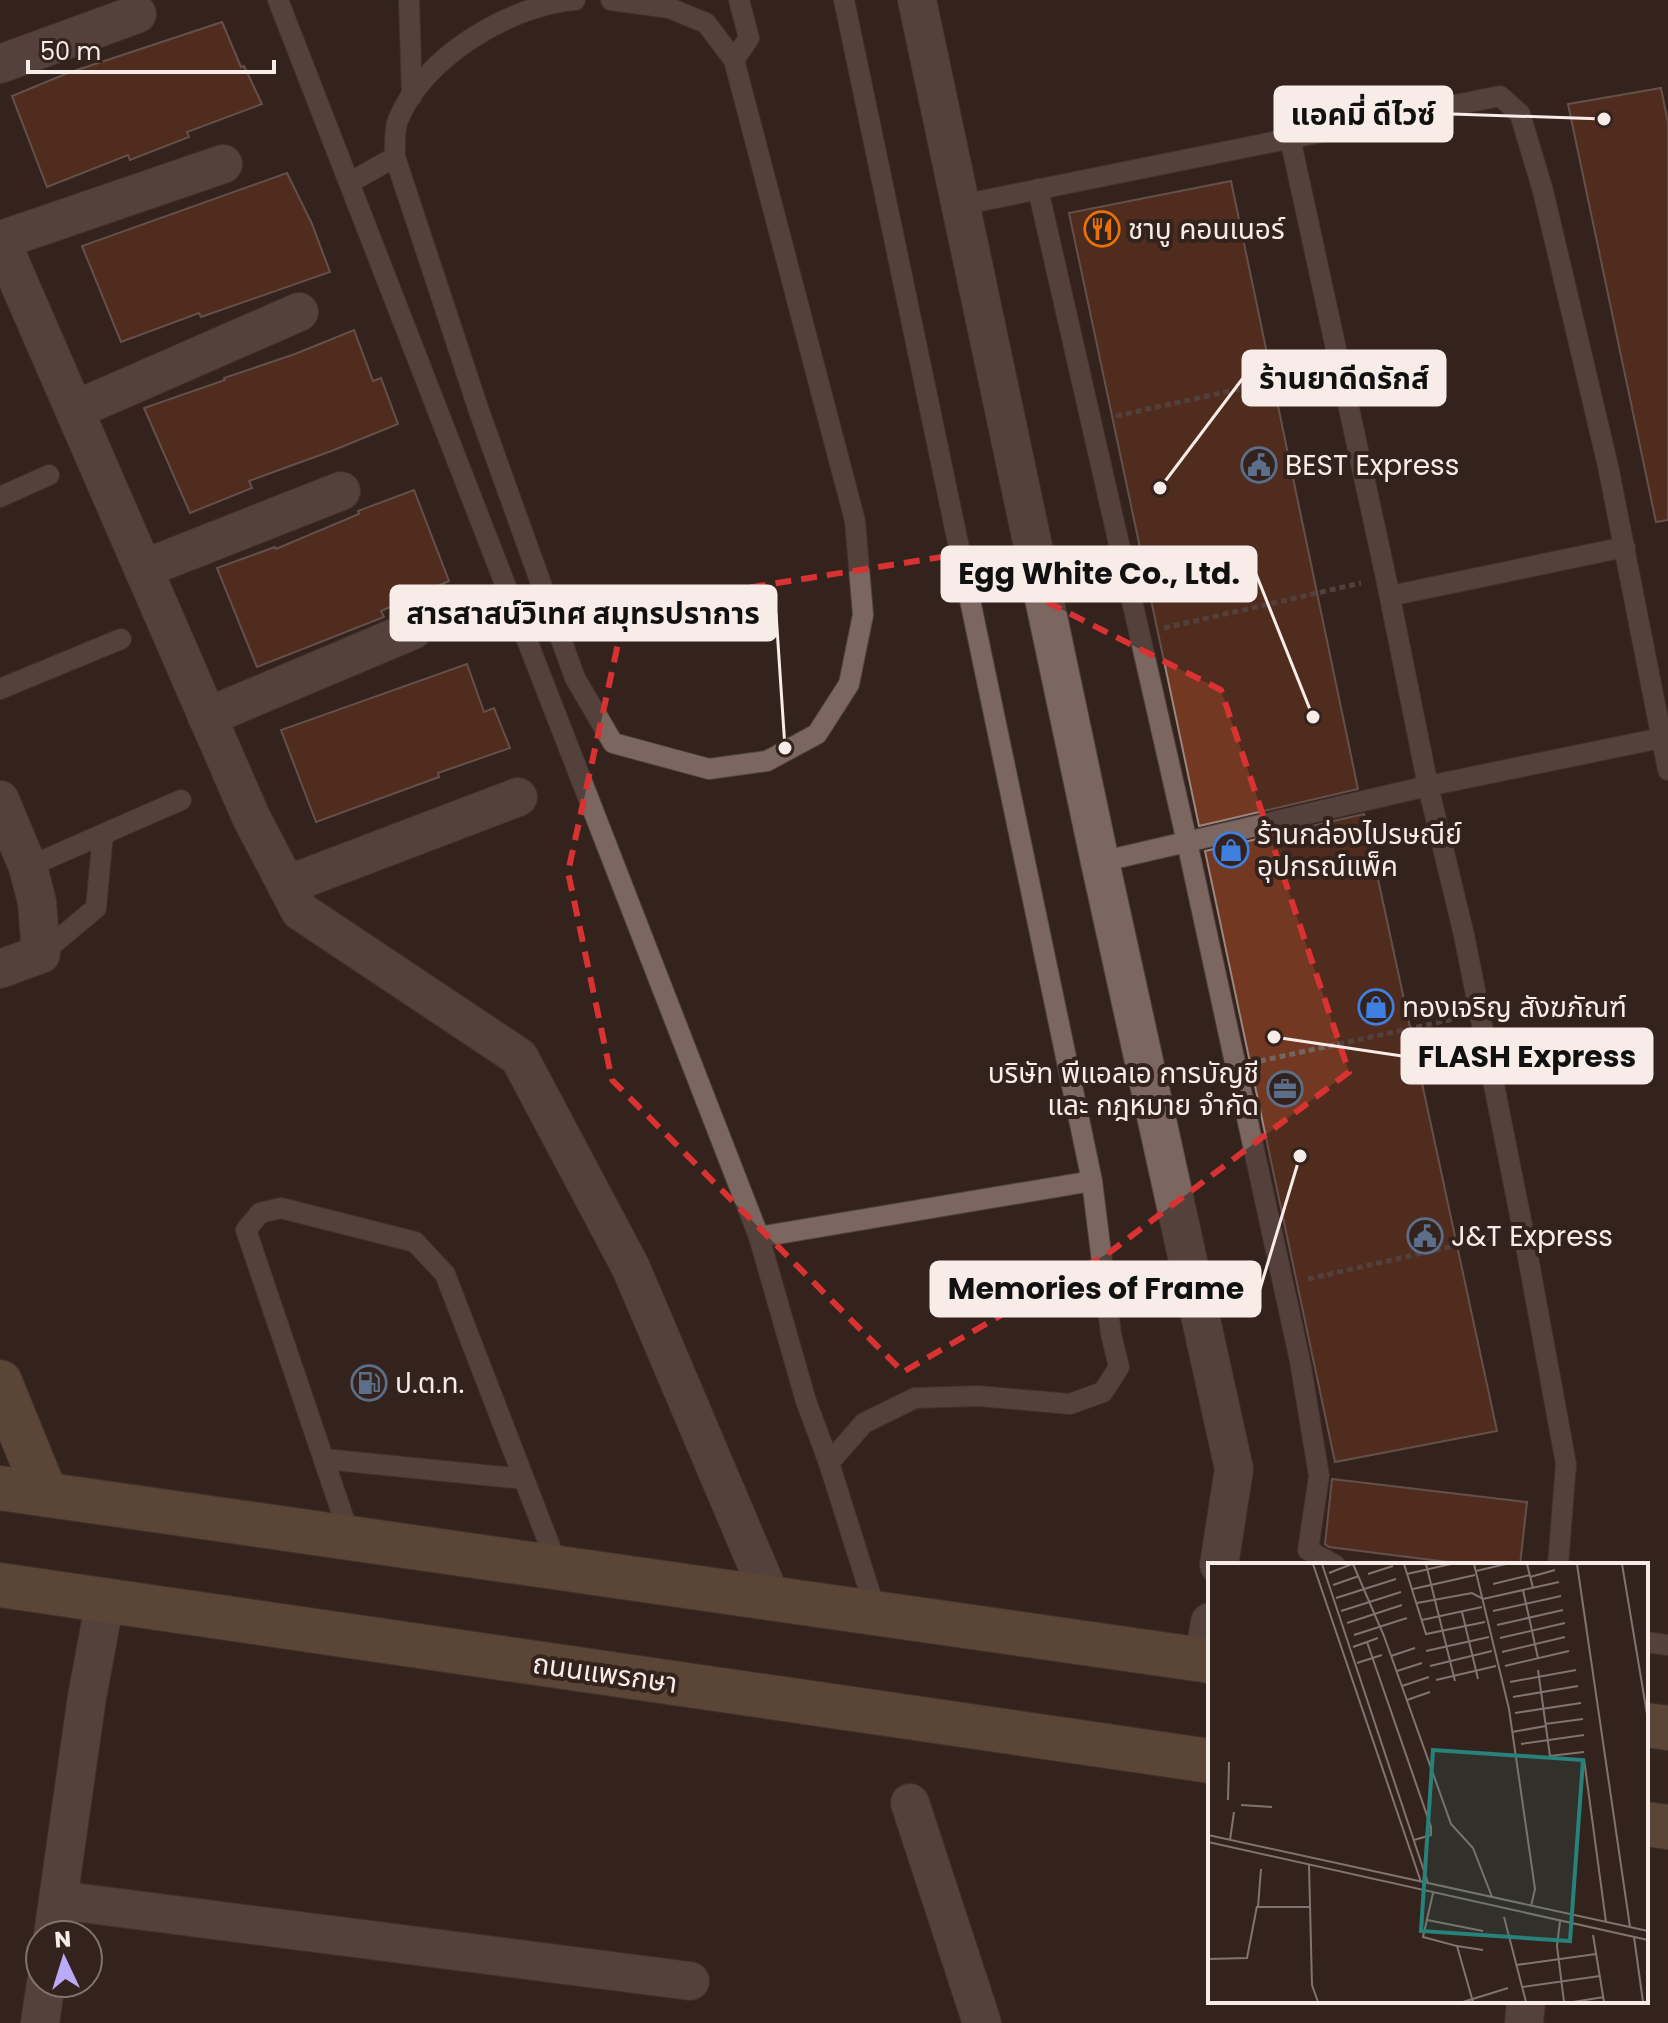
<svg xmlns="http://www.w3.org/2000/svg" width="1668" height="2023" font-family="Poppins,'Noto Sans Thai',sans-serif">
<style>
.building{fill:#723822;stroke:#9c877f;stroke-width:2}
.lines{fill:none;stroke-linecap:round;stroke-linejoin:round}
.lane-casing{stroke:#50423d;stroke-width:22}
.street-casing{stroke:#50423d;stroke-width:40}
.secondary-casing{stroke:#50423d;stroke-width:46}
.path{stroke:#746560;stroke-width:5;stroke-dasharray:6 4;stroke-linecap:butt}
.lane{stroke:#7c6760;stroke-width:20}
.street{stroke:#7c6760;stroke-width:38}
.secondary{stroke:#876f54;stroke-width:44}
.marked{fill:none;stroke:#d83232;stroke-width:6;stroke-dasharray:16 10;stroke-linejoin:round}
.labels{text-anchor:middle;stroke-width:8;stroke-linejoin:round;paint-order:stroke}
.poi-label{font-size:28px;fill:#f8ece8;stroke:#34231d;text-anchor:start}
.street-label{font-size:28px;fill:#f8ece8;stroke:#34231d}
.inset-road{fill:none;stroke:#82736e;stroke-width:2}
.view{fill:#26827a;fill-opacity:0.15;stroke:#26827a;stroke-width:4}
.inset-edge{fill:none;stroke:#f8ece8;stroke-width:4}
.leader{fill:none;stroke:#f8ece8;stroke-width:3}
.callout-dot{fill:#f8ece8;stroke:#34231d;stroke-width:3}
.callout{fill:#f8ece8;stroke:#f8ece8;stroke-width:3}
.callout-label{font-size:30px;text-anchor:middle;font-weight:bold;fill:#111}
</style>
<rect width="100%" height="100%" fill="#34231d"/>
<path class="building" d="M222,22L241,67L244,66L262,104L187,132L189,137L130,160L128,155L47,187L12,96L68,73Z
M1661,88L1668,123V520L1656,522L1568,104Z
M287,173L312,224L330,272L201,317L199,313L121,342L82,246Z
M1231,181L1358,789L1199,826L1069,213Z
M354,330L373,381L381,378L398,424L334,450L249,481L252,488L190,513L144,408L225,380L224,378L295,354Z
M414,490L449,581L381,611L384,617L257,667L217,568L275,547L276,549L359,514L358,511Z
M467,664L484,712L494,708L510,748L438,773L439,777L316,822L281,730Z
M1364,814L1497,1431L1335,1462L1205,851Z
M1332,1479L1527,1502L1520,1565H1471L1329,1547L1325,1544Z"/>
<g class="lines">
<defs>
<path id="lane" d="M278,0L759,1237L806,1401L829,1463L876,1612
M409,0L412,96
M734,60L749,38L739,0
M1290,138L1386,578L1428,786L1464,935L1523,1230L1566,1464L1558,1565
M395,157L479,411L575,678L613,743L709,769L767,761L817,734L849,684L863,615L855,521L734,60L706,23L669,8L611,0
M349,183L395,157C395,145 394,130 398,120C423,57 511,5 575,0
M1038,189L1187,842L1300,1361L1319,1476L1308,1550L1335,1565
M961,205L1500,96L1520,114L1543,191L1608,466L1668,770
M0,497L49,475
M1390,596L1625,547
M0,689L121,639
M1100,862L1428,786L1661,738
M28,867L181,800
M41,954L96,908L103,834
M759,1237L1092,1181L844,0
M324,1459L524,1479
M829,1463L864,1423L915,1398L978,1396L1070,1404L1103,1392L1119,1367L1111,1334L1092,1181
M350,1537L246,1230L260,1213L281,1208L415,1242L445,1274L558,1567
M1646,1642L1668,1645"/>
<path id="street" d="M917,0L1100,862L1234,1469L1219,1565
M0,64L137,14
M0,239L251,817L300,911L519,1057L631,1268L771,1598
M1,240L223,164
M75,410L299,312
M143,569L341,491
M207,717L413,630
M0,800L28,867L37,902L41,954L0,969
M287,885L518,797
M1204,1660L1210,1622
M910,1803L982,2023
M58,1900L690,1981
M53,1935L87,1697L105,1600
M40,2023L46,1983
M1524,2023L1526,2001"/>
<path id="secondary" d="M0,1382L46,1495
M0,1488L1210,1661
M0,1585L1210,1761
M1646,1725L1668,1728
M1646,1824L1668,1827"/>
</defs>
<use href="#lane" class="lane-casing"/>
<use href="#street" class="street-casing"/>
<use href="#secondary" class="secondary-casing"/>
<path class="path" d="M1116,416L1317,372
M1164,628L1361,583
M1260,1061L1454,1019
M1308,1279L1497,1236"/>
<use href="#lane" class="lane"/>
<use href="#street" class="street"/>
<use href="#secondary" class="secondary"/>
</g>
<path d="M0 0H1668V2023H0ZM954,555L1221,690L1349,1072L1110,1252L903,1372L612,1080L568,872L626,607Z" fill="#34231d" fill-opacity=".55" fill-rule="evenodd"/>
<path class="marked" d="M954,555L1221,690L1349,1072L1110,1252L903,1372L612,1080L568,872L626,607Z"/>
<defs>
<symbol id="restaurant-ring" viewBox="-11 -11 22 22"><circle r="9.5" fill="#34231d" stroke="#e8710a" stroke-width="1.5"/><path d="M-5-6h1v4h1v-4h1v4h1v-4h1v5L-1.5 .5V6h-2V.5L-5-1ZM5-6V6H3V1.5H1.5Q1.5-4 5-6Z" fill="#e8710a"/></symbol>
<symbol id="civic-ring" viewBox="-11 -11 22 22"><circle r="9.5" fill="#34231d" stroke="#5c6f8a" stroke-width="1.5"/><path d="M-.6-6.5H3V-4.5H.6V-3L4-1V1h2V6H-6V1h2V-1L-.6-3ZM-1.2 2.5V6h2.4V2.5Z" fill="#5c6f8a"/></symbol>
<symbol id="shop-ring" viewBox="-11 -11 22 22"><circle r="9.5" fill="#34231d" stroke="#3f7fe0" stroke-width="1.5"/><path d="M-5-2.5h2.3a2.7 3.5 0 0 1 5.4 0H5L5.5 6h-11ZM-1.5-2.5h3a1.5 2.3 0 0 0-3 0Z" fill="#3f7fe0"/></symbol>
<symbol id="office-ring" viewBox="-11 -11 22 22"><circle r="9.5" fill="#34231d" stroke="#5c6f8a" stroke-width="1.5"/><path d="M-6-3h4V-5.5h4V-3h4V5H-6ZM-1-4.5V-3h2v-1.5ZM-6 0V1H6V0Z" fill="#5c6f8a"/></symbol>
<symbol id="fuel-ring" viewBox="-11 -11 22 22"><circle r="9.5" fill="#34231d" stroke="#5c6f8a" stroke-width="1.5"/><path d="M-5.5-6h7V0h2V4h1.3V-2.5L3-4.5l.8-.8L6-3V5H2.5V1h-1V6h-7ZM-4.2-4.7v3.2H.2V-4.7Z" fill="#5c6f8a"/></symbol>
</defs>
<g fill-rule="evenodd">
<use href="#restaurant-ring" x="1082" y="209" width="40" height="40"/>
<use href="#civic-ring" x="1239" y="445" width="40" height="40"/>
<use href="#shop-ring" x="1211" y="830" width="40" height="40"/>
<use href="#shop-ring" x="1356" y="987" width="40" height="40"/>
<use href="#office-ring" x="1265" y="1069" width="40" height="40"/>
<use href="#civic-ring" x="1405" y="1216" width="40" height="40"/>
<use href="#fuel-ring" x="349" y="1363" width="40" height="40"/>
</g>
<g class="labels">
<g class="poi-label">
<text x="1128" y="239">ชาบู คอนเนอร์</text>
<text x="1285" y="475">BEST Express</text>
<text x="1257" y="844">ร้านกล่องไปรษณีย์<tspan x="1257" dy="32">อุปกรณ์แพ็ค</tspan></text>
<text x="1402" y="1017">ทองเจริญ สังฆภัณฑ์</text>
<text x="1259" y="1083" text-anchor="end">บริษัท พีแอลเอ การบัญชี<tspan x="1259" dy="32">และ กฎหมาย จำกัด</tspan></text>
<text x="1451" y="1246">J&amp;T Express</text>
<text x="395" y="1393">ป.ต.ท.</text>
</g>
<g class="street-label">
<text transform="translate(605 1673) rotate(8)" y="10">ถนนแพรกษา</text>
</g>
</g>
<g transform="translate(1208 1563)">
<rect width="440" height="440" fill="#34231d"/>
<path class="inset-road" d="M105,1L213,319M114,1L220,320M145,1L176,73L243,261L265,285L284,334M196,1L218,71L277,59M218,1L247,118M266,1L301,146L327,326L323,343M319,1L325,25M369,1L422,364M414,1L440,157M268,8L298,1M121,10L144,1M160,11L185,3M199,11L243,1M322,14L347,7M285,21L322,12M125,22L151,13M205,26L267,12M315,27L330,95M128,35L188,16M209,40L264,30L275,36L351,19M133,48L193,29M285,48L353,33M254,49L270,116M214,57L274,44M139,60L194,42M289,62L355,47M146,72L199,55M292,75L357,60M159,79L223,264V272L206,277M145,84L170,75M218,88L281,74M294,89L357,74M183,93L207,85M149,100L174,92M222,103L284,88M297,103L361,88M330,107L342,193L376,189M189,108L214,100M228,117L288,103M302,119L368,107M194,123L221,114M305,134L370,123M199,137L222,129M307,150L373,140M337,161L375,156M304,169L338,163M313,181L376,172M376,196L398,359M20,237L21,199M33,242L64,244M0,272L440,368M22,277L26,249M0,279L440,377M101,302L104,422L110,439M53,306L50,344H102M225,330L215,374L249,383L265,439M296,354L318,439M219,357L275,368M352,358L349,383L356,439M385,372L396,439M426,374L435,439M249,383L275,387M0,396L39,395L49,343M308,402L388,391M314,424L392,413M255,439L300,425M365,439L396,434"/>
<path class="view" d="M225,187L375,197L362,378L213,368Z"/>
<rect width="440" height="440" class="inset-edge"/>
</g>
<path class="leader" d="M1604 119L1452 114M1160 488L1243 378M1313 717L1256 574M785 748L776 613M1274 1037L1402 1056M1300 1156L1260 1289"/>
<g class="callout-dot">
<circle cx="1604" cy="119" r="8"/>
<circle cx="1160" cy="488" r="8"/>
<circle cx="1313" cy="717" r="8"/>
<circle cx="785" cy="748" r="8"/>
<circle cx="1274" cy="1037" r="8"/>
<circle cx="1300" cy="1156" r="8"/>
</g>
<g class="callout">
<rect x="1275" y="87" width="177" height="54" rx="8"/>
<rect x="1243" y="351" width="202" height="54" rx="8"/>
<rect x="942" y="547" width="314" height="54" rx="8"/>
<rect x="391" y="586" width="385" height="54" rx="8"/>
<rect x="1402" y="1029" width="250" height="54" rx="8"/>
<rect x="931" y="1262" width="329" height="54" rx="8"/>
</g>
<g class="callout-label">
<text x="1363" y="125">แอคมี่ ดีไวซ์</text>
<text x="1344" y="389">ร้านยาดีดรักส์</text>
<text x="1099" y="584">Egg White Co., Ltd.</text>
<text x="583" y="624">สารสาสน์วิเทศ สมุทรปราการ</text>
<text x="1527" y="1067">FLASH Express</text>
<text x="1096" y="1299">Memories of Frame</text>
</g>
<g transform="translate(64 1959) rotate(356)"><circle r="38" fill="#34231d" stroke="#82736e" stroke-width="2"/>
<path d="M0-6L14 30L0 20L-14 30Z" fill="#baaaf7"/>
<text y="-12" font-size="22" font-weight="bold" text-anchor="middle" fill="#f8ece8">N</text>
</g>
<path d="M28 60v12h246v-12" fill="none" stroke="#f8ece8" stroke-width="4"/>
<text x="40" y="60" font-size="24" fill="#f8ece8" stroke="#34231d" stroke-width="6" paint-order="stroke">50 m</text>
</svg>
